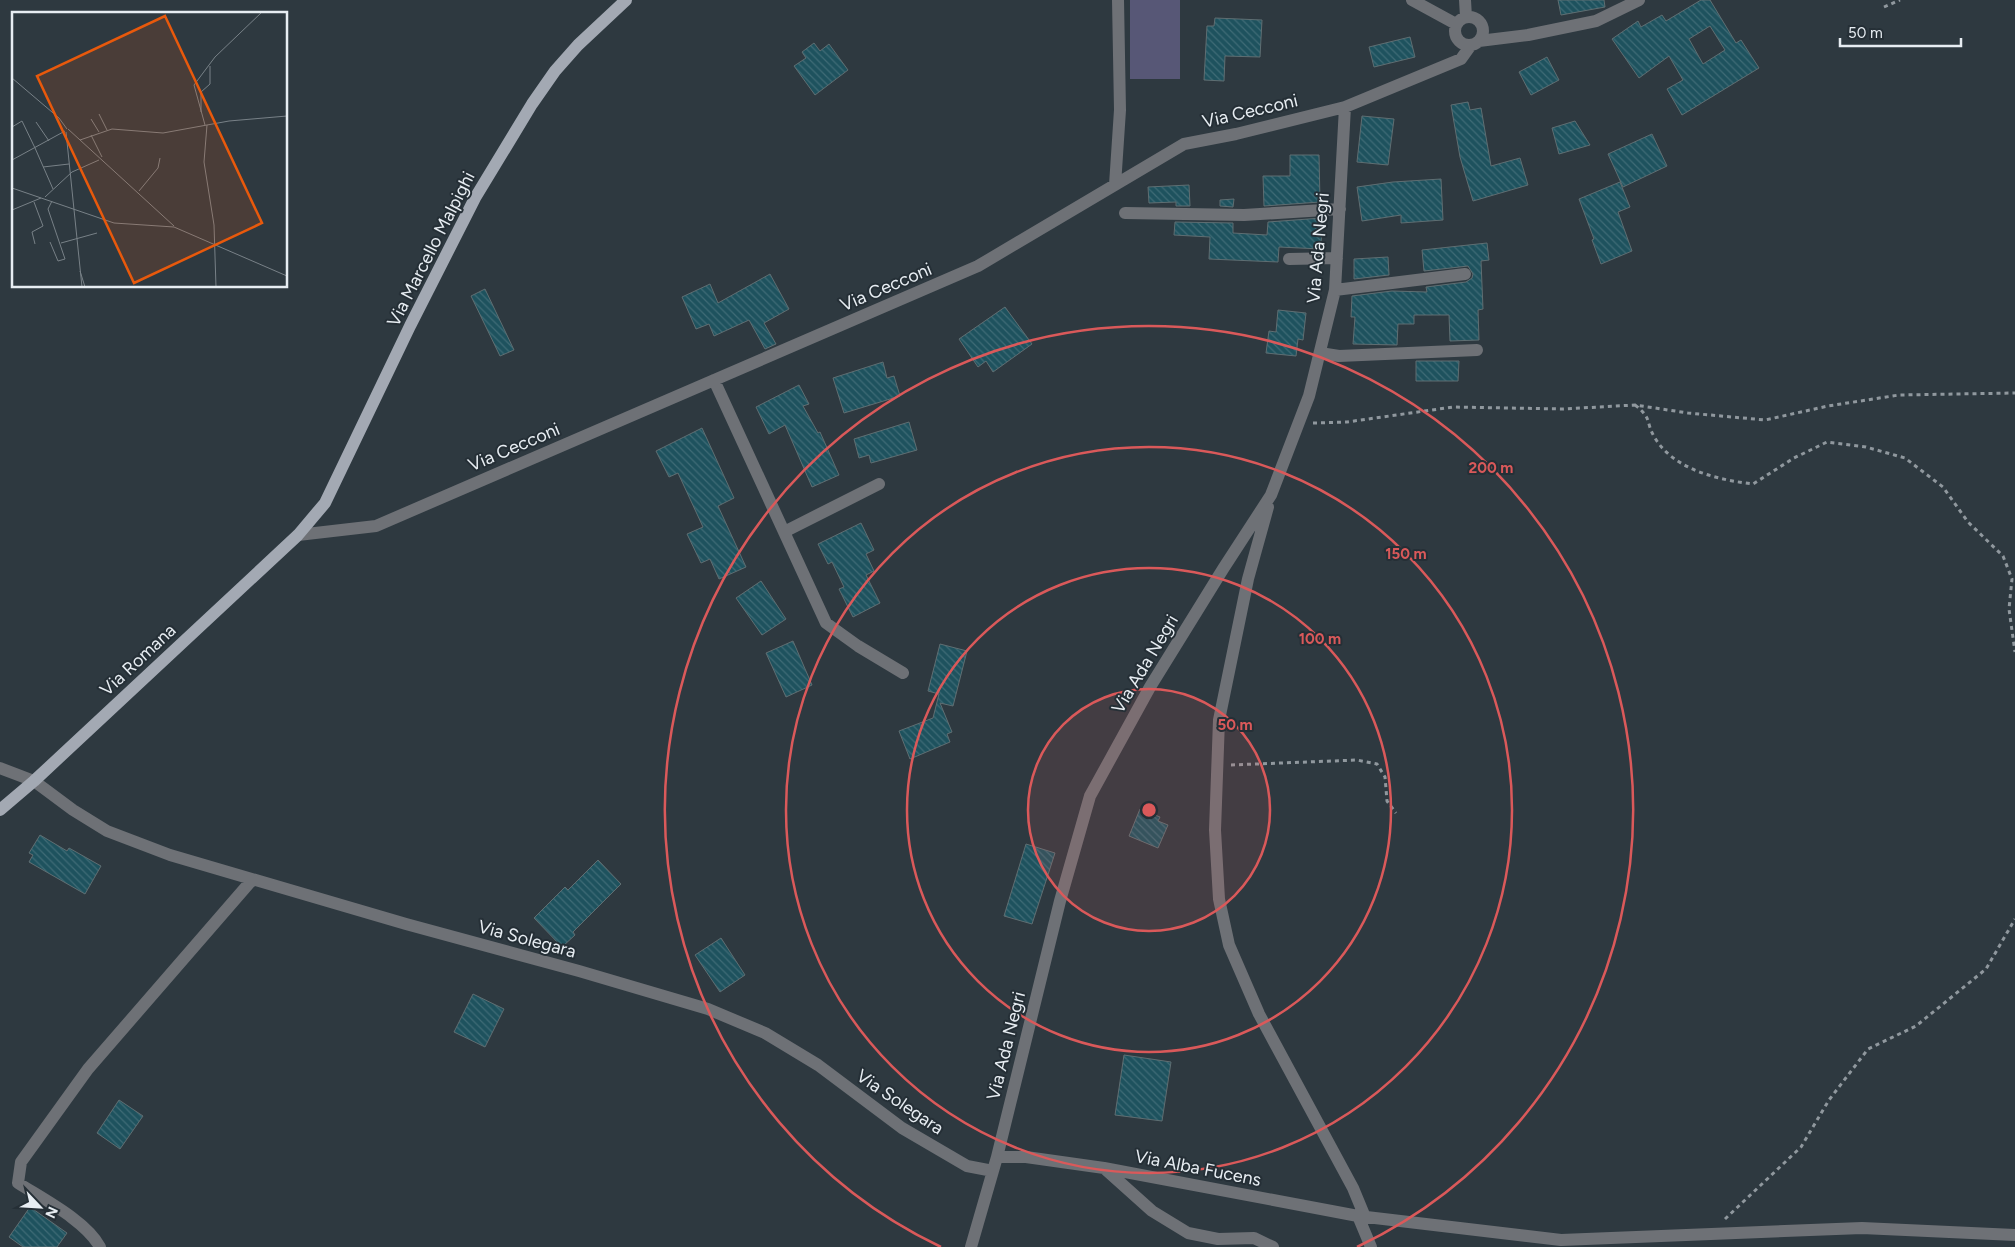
<svg xmlns="http://www.w3.org/2000/svg" width="2015" height="1247" font-family="Figtree,sans-serif">
<style>
.pitch{fill:#575776}
.building{fill:url(#building-back-hatch);stroke:#5f6e72;fill-rule:evenodd}
.lines{fill:none;stroke-linecap:round;stroke-linejoin:round}
.path{stroke:#90989e;stroke-width:3;stroke-dasharray:4 4;stroke-linecap:butt}
.minor{stroke:#6e7176;stroke-width:12}
.major{stroke:#a3a9b3;stroke-width:12}
.ring{fill:none;stroke:#da595a;stroke-width:2.5}
.labels{text-anchor:middle;stroke-width:4;stroke-linejoin:round;paint-order:stroke}
.street-label{font-size:18px;fill:#e7edf2;stroke:#252f36}
.inset-road{fill:none;stroke:#788187;stroke-width:1}
.view{fill:#e8590c;fill-opacity:0.15;stroke:#e8590c;stroke-width:2.5}
.inset-edge{fill:none;stroke:#e7edf2;stroke-width:2.5}
.centre{fill:#da595a;stroke:#252f36;stroke-width:2.5}
.ring-label{font-size:15px;text-anchor:middle;font-weight:bold;fill:#da595a;stroke:#252f36;stroke-width:4;stroke-linejoin:round;paint-order:stroke}
</style>
<defs>
<pattern id="building-back-hatch" width="6" height="6" patternUnits="userSpaceOnUse" patternTransform="scale(1.25)"><rect width="6" height="6" fill="#1e525e"/><path d="M-1 5l2 2M0 0l6 6M5-1l2 2" fill="none" stroke="#3f6b76"/></pattern>
</defs>
<rect width="100%" height="100%" fill="#2e3940"/>
<path class="pitch" d="M1130,0H1180V79H1130Z"/>
<path class="building" d="M1558,0H1604L1605,7L1561,15Z
M1701,0H1710L1736,43L1741,40L1759,68L1682,115L1667,89L1683,80L1669,56L1639,78L1612,39L1638,21L1641,27L1662,15L1666,21ZM1710,26L1725,50L1703,64L1689,39Z
M1215,18L1262,20L1260,57L1225,56L1224,81L1204,80L1207,26H1214Z
M1410,37L1415,57L1374,67L1369,47Z
M814,43L820,51L829,44L848,70L815,95L794,66L806,58L802,52Z
M1547,57L1559,80L1531,95L1519,72Z
M1468,102L1470,110L1481,108L1491,166L1520,158L1528,185L1473,201L1460,157L1451,105Z
M1362,116L1394,119L1388,165L1357,162Z
M1575,121L1590,145L1559,154L1552,128Z
M1652,134L1667,166L1623,187L1608,154Z
M1290,155H1319L1320,202L1264,206L1263,176H1290Z
M1441,179L1443,220L1401,223V215L1362,221L1357,187L1393,182Z
M1620,182L1630,207L1618,212L1632,251L1601,264L1592,240L1594,239L1579,199Z
M1189,185L1190,206H1176V202L1149,203L1148,187Z
M1234,199L1233,207L1220,206V200Z
M1322,218L1321,249L1279,247L1278,262L1209,259L1210,237L1174,235L1175,222L1233,223V233L1267,235L1268,222Z
M1487,243L1489,260L1481,261L1483,309L1478,310L1479,340L1450,341L1449,315H1414V324H1398L1397,345L1353,344L1355,317H1351L1352,296L1392,291L1427,292L1426,287L1466,282L1472,278L1473,274L1468,266L1424,271L1422,250Z
M1388,257L1389,275L1354,279V259Z
M770,274L789,309L764,323L776,344L765,349L749,320L714,336L709,324L696,329L682,297L710,284L718,303Z
M485,289L514,350L500,356L471,296Z
M1005,307L1032,344L993,372L986,361L978,367L959,339Z
M1278,310L1306,313L1303,340L1298,339L1296,356L1266,353L1269,331L1276,332Z
M1416,361H1459L1458,381H1416Z
M883,362L887,378L894,376L900,396L844,413L833,378Z
M799,385L809,404L803,406L818,433L820,432L839,475L812,487L785,425L769,434L756,407Z
M909,422L917,450L871,463L869,455L859,458L854,439Z
M702,428L734,498L718,506L746,567L719,579L710,559L701,563L687,534L703,527L678,473L669,477L656,451Z
M861,523L874,550L866,554L874,571L866,575L880,603L853,617L839,589L844,587L832,562L828,564L818,544Z
M761,581L786,619L762,635L736,598Z
M793,641L812,685L786,697L766,653Z
M940,644L967,651L953,706L940,703L952,732L947,734L950,742L910,759L899,731L933,718L939,694L928,691Z
M1140,809L1160,817L1158,821L1168,825L1158,848L1129,836Z
M40,835L67,851L69,848L101,866L85,894L29,862L33,855L29,853Z
M1026,844L1055,853L1032,924L1004,916Z
M598,860L621,884L573,932L575,935L562,947L534,918L565,887L568,890Z
M721,938L745,975L720,992L695,955Z
M473,994L504,1009L485,1047L454,1032Z
M1124,1055L1171,1062L1162,1121L1115,1115Z
M119,1100L143,1116L120,1149L97,1133Z
M30,1207L67,1233L57,1247H23L9,1237Z"/>
<g class="lines">
<path class="path" d="M1884,7L1900,0
M1635,405C1653,419 1645,422 1655,438C1674,470 1719,480 1753,484L1794,458L1827,442L1866,447L1905,458L1943,487L1968,522L2003,556L2012,579L2009,609L2015,652
M1313,423L1347,422L1453,407L1563,409L1635,405L1688,413L1765,420L1828,406L1899,395L2015,393
M1231,765L1357,760L1377,764L1385,777L1387,801L1396,813
M1725,1219L1801,1147L1829,1100L1868,1049L1916,1026L1986,969L2015,919"/>
<path class="minor" d="M1412,0L1456,24
M1465,0L1466,17
M1455 31a14 14 0 1 1 28 0a14 14 0 1 1-28 0Z
M1479,41L1528,35L1596,21L1639,0
M1115,185L1120,110L1118,0
M1125,213L1244,215L1340,209
M1289,259L1337,258
M1335,290L1465,274
M1320,353L1339,356L1477,350
M714,380L826,623L858,646L903,673
M1268,507L1248,579L1219,720L1215,830L1219,899L1229,945L1259,1014L1353,1188L1365,1217
M784,532L879,484
M298,535L376,526L978,266L1184,144L1236,134L1345,107L1461,59L1471,45
M0,768L34,781L73,810L107,831L170,855L406,924L579,971L708,1009L765,1033L818,1065L902,1128L967,1166L993,1171
M997,1157H1026L1104,1168L1358,1216L1371,1247
M1104,1168L1152,1211L1188,1233L1218,1239L1254,1238L1273,1247
M1358,1216L1561,1240L1862,1228L2015,1235
M100,1247C86,1221 43,1199 18,1183L21,1162L88,1069L252,880
M971,1247L997,1157L1060,901L1090,796L1150,687L1223,569L1271,495L1309,396L1335,290L1345,107"/>
<path class="major" d="M0,810L34,781L298,535L325,503L410,326L475,198L532,104L555,71L578,45L626,0"/>
</g>
<circle cx="1149" cy="810" r="121" fill="#da595a" fill-opacity=".12"/>
<g class="ring">
<circle cx="1149" cy="810" r="121"/>
<circle cx="1149" cy="810" r="242"/>
<circle cx="1149" cy="810" r="363"/>
<path d="M941 1247A484 484 0 1 1 1357 1247"/>
</g>
<g class="labels">
<g class="street-label">
<text transform="translate(1250 111) rotate(-13)" y="6">Via Cecconi</text>
<text transform="translate(1318 248) rotate(-85)" y="6">Via Ada Negri</text>
<text transform="translate(431 249) rotate(-63)" y="6">Via Marcello Malpighi</text>
<text transform="translate(886 287) rotate(-23)" y="6">Via Cecconi</text>
<text transform="translate(514 447) rotate(-23)" y="6">Via Cecconi</text>
<text transform="translate(138 660) rotate(-43)" y="6">Via Romana</text>
<text transform="translate(1145 664) rotate(-59)" y="6">Via Ada Negri</text>
<text transform="translate(527 939) rotate(15)" y="6">Via Solegara</text>
<text transform="translate(1006 1046) rotate(-76)" y="6">Via Ada Negri</text>
<text transform="translate(900 1102) rotate(34)" y="6">Via Solegara</text>
<text transform="translate(1198 1168) rotate(11)" y="6">Via Alba Fucens</text>
</g>
</g>
<g transform="translate(12 12)">
<rect width="275" height="275" fill="#2e3940"/>
<path class="inset-road" d="M0,66L47,106L55,117M189,100V80L198,72V54M87,102L95,118M79,107L87,120M24,110L37,129M193,113L182,73L203,45L250,0M195,113L192,150L202,213L204,275M0,115L10,109L23,136M56,117L162,214M54,120L70,275M79,123L90,145M68,128L100,117L151,121L217,109L275,104M23,136L41,177M0,148L53,119M31,155L57,152M0,176L102,211L162,215L275,264M127,179L146,156L148,146M33,185L60,160L87,148M22,190L31,214L20,220L23,232M0,198L29,186M38,230L46,249L53,247L36,197L40,189M49,231L85,221M68,259L73,275"/>
<path class="view" d="M153,4L250,211L122,271L25,64Z"/>
<rect width="275" height="275" class="inset-edge"/>
</g>
<circle cx="1149" cy="810" r="8" class="centre"/>
<g class="ring-label">
<text x="1491" y="473">200 m</text>
<text x="1406" y="559">150 m</text>
<text x="1320" y="644">100 m</text>
<text x="1235" y="730">50 m</text>
</g>
<g transform="translate(40 1207) rotate(115)" stroke="#252f36" stroke-width="4" paint-order="stroke">
<path d="M0-4L9 19L0 12L-9 19Z" fill="#e7edf2"/>
<text y="-8" font-size="14" font-weight="bold" text-anchor="middle" fill="#e7edf2">N</text>
</g>
<path d="M1840 38v8h121v-8" fill="none" stroke="#e7edf2" stroke-width="2.5"/>
<text x="1848" y="38" font-size="15" fill="#e7edf2" stroke="#252f36" stroke-width="4" paint-order="stroke">50 m</text>
</svg>
